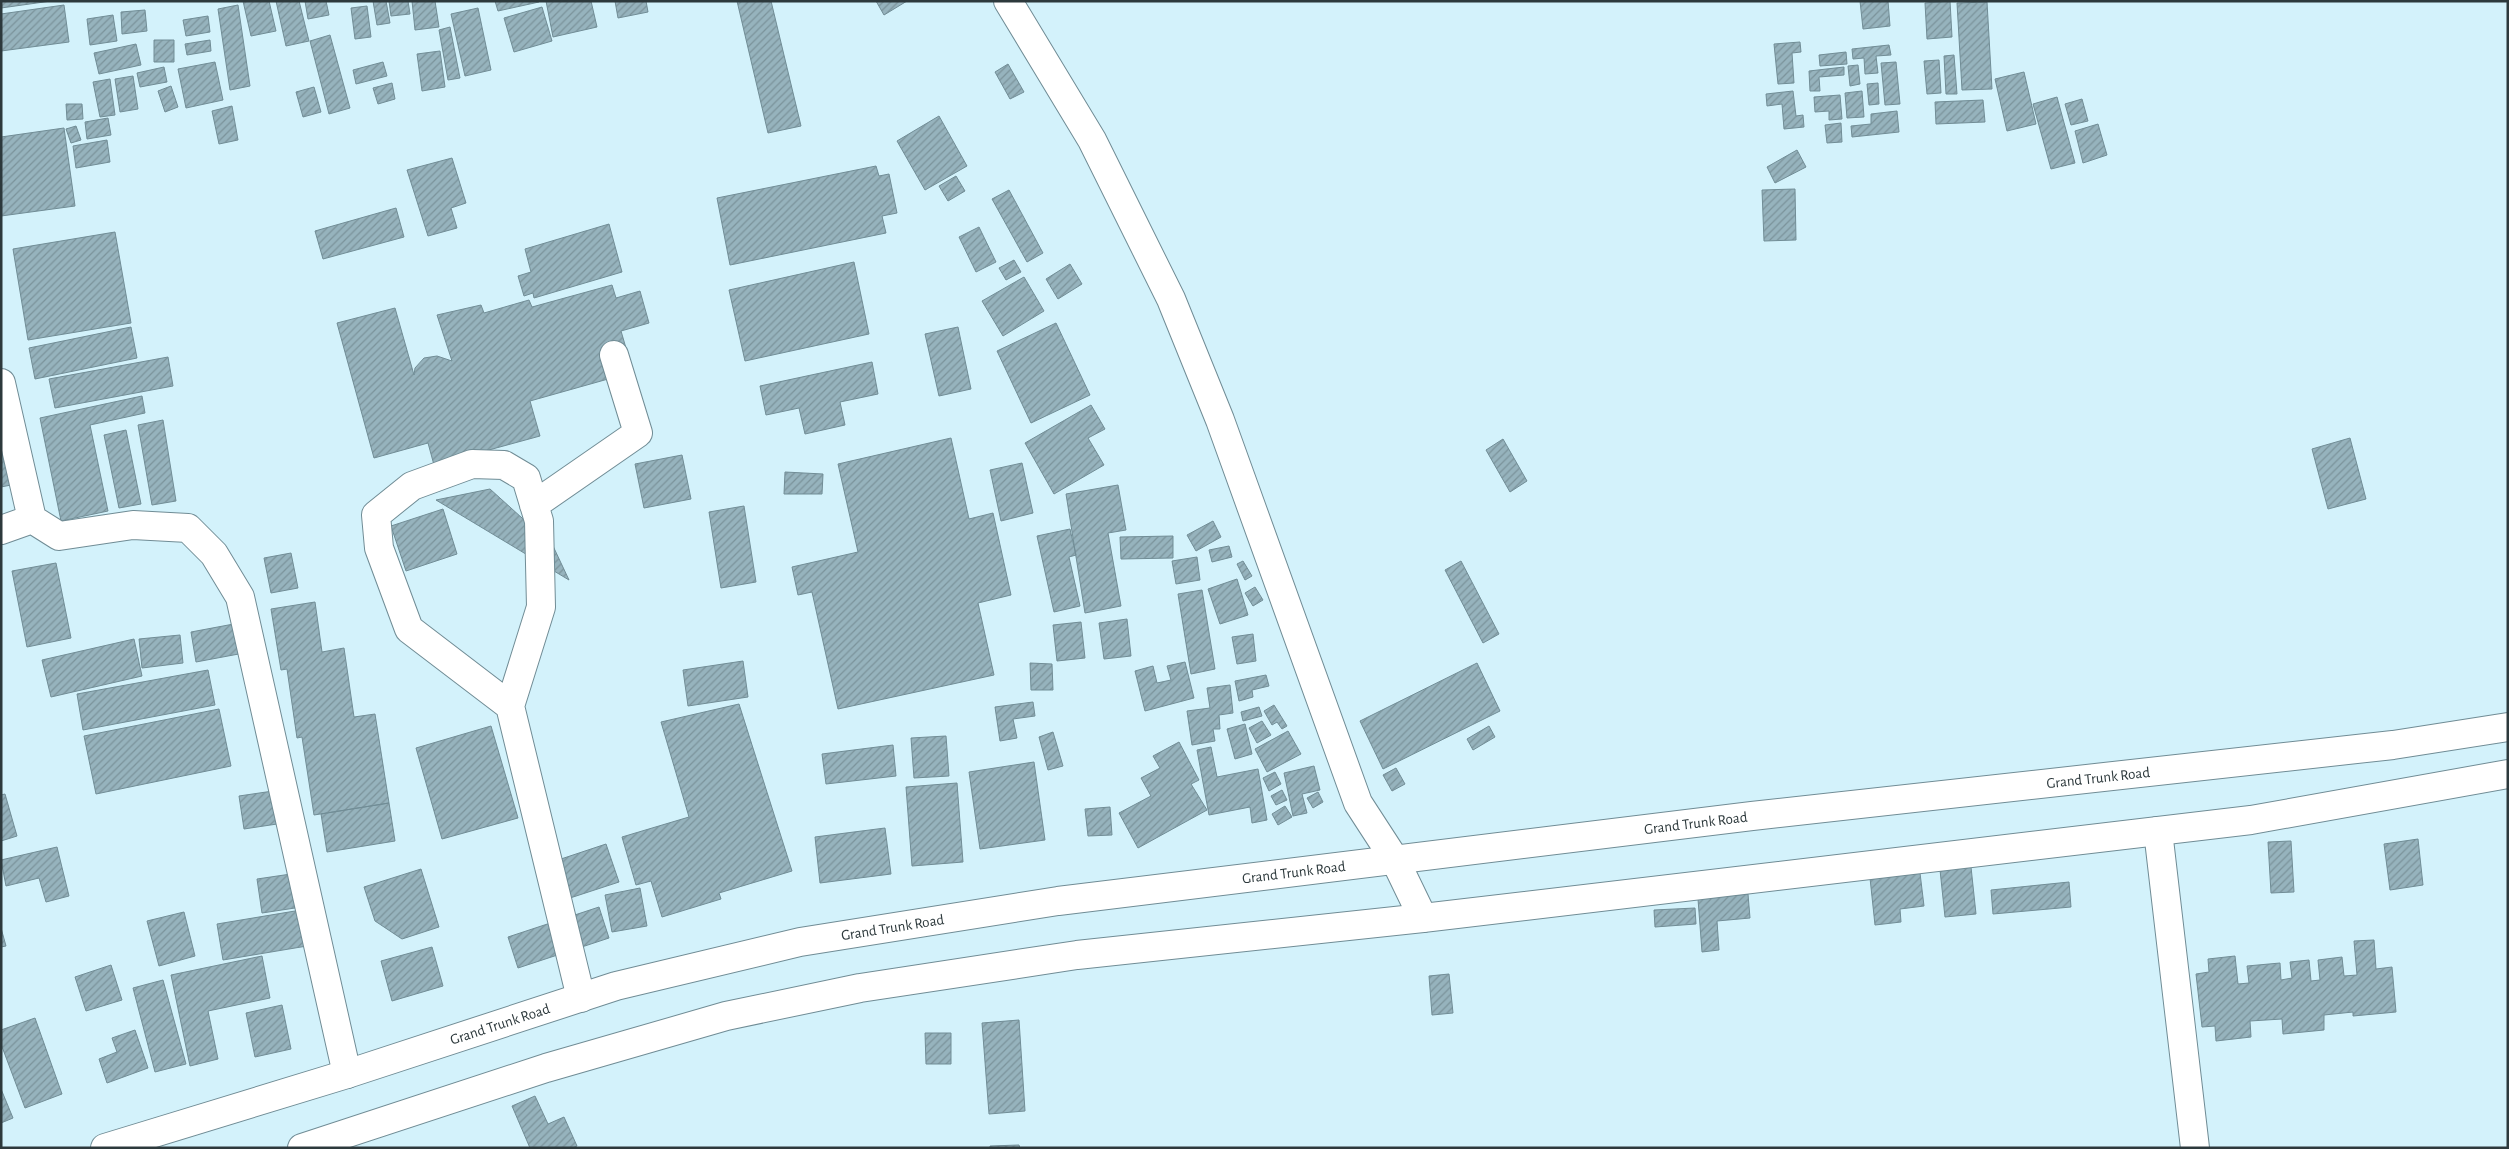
<svg xmlns="http://www.w3.org/2000/svg" width="2509" height="1149" font-family="'Alegreya Sans',sans-serif">
<style>
.building{fill:url(#building-hatch);stroke:#718d96}
.lines{fill:none;stroke-linecap:round;stroke-linejoin:round}
.minor-casing{stroke:#708c95;stroke-width:30}
.highway-casing{stroke:#708c95;stroke-width:30}
.minor{stroke:#fff;stroke-width:28}
.highway{stroke:#fff;stroke-width:28}
.labels{text-anchor:middle;stroke-width:4.5;stroke-linejoin:round;paint-order:stroke}
.street-label{font-size:15px;fill:#2d393c;stroke:#d3f2fb}
</style>
<defs>
<pattern id="building-hatch" width="6" height="6" patternUnits="userSpaceOnUse" patternTransform="scale(1.25)"><rect width="6" height="6" fill="#96b3bd"/><path d="M-1 1l2-2M0 6l6-6M5 7l2-2" fill="none" stroke="#7b939b"/></pattern>
</defs>
<rect width="100%" height="100%" fill="#d3f2fb"/>
<path class="building" d="M1,1H51L1,8Z
M243,1H269L276,31L251,36Z
M276,1H299L309,41L286,46Z
M305,1H326L329,15L308,19Z
M373,1H386L390,23L377,25Z
M389,1H408L410,14L391,16Z
M412,1H435L439,27L415,30Z
M495,1H539V2L498,11Z
M546,1H591L597,27L553,37Z
M615,1H646L648,12L618,18Z
M737,1H771L801,126L768,133Z
M876,1H907L884,15Z
M1860,1H1888L1890,26L1863,29Z
M1950,1L1952,37L1927,39L1925,3Z
M1987,2L1992,89L1962,90L1957,3Z
M64,5L69,42L1,51V14Z
M238,5L250,86L230,90L218,9Z
M367,6L371,37L355,39L351,8Z
M542,7L552,41L514,52L504,18Z
M478,8L491,70L465,76L451,14Z
M145,10L147,31L122,34L121,12Z
M113,15L117,41L90,45L87,19Z
M208,16L210,32L186,36L183,20Z
M450,27L460,78L448,80L439,30Z
M330,35L350,108L329,114L310,41Z
M154,40H174V62H154Z
M210,40L211,51L187,55L185,44Z
M1800,42L1801,52L1792,53L1794,83L1778,84L1774,44Z
M136,44L141,65L99,74L94,53Z
M1889,45L1891,55L1876,56L1878,73L1865,74L1864,58L1853,59L1852,49Z
M440,51L445,87L422,91L417,54Z
M1846,52L1847,64L1820,66L1819,55Z
M1954,55L1957,94H1946L1944,56Z
M1939,60L1941,93L1927,94L1924,61Z
M215,62L223,100L186,108L178,69Z
M383,62L387,76L356,84L353,70Z
M1896,62L1900,104L1885,105L1881,63Z
M1008,64L1024,92L1010,99L995,72Z
M1858,65L1860,84L1850,86L1848,66Z
M164,67L167,82L140,87L137,73Z
M1844,67V75L1819,77L1820,91H1810L1809,71Z
M2024,72L2036,124L2007,131L1995,79Z
M133,76L138,109L120,112L115,79Z
M110,79L115,115L100,117L93,82Z
M392,83L395,99L378,104L373,88Z
M1878,83L1879,104L1869,105L1867,84Z
M171,86L178,107L165,112L158,91Z
M314,87L321,112L303,117L296,92Z
M1793,91L1796,116L1803,115L1804,127L1784,129L1782,104L1767,106L1766,94Z
M1862,91L1864,117L1847,118L1845,93Z
M1840,95L1842,119L1829,120V111L1815,112L1814,97Z
M2057,97L2075,163L2051,169L2033,104Z
M2082,99L2088,121L2071,125L2065,104Z
M1983,100L1985,122L1936,124L1935,102Z
M66,104H82L83,119L67,120Z
M232,106L238,140L219,144L212,111Z
M1897,111L1899,132L1852,137L1851,126L1871,124V114Z
M939,116L967,166L925,190L897,141Z
M108,118L111,135L87,139L85,122Z
M1841,123L1842,142L1827,143L1825,125Z
M2098,124L2107,155L2083,163L2075,131Z
M76,126L81,140L71,143L66,129Z
M64,128L75,206L1,216V137Z
M107,140L110,162L76,168L73,146Z
M1797,150L1806,167L1775,183L1767,167Z
M452,158L466,203L451,208L457,228L428,236L407,170Z
M876,166L879,176L889,174L897,213L882,216L886,233L730,265L717,198Z
M956,176L965,191L948,201L939,186Z
M1795,189L1796,240L1764,241L1762,190Z
M1009,190L1043,253L1027,262L992,199Z
M396,208L404,237L323,259L315,231Z
M609,224L622,272L534,298L533,293L524,296L518,276L531,272L525,249Z
M979,227L996,262L976,272L959,237Z
M115,232L131,323L28,340L13,249Z
M1014,260L1021,272L1006,280L999,268Z
M854,262L869,334L745,361L729,290Z
M1070,264L1082,284L1058,299L1046,279Z
M1024,277L1044,311L1003,336L982,301Z
M612,285L616,298L640,291L649,323L621,331L633,372L530,401L540,436L434,465L428,443L374,458L337,323L395,308L414,375L415,368L424,358L437,356L452,361L437,315L481,305L484,313L529,300L532,307Z
M1056,323L1090,395L1031,423L997,351Z
M131,327L137,358L35,379L29,348Z
M958,327L971,389L939,396L925,334Z
M168,357L173,386L55,408L49,379Z
M872,362L878,394L840,402L845,425L805,434L799,408L766,415L760,386Z
M142,396L145,413L90,425L108,511L61,521L40,418Z
M1091,405L1105,429L1088,438L1104,465L1054,494L1025,443Z
M163,420L176,501L152,505L138,425Z
M1,422L11,485L1,487Z
M126,430L141,504L119,508L104,435Z
M951,438L969,519L993,513L1011,595L978,603L994,675L838,709L812,592L798,595L792,567L858,552L838,464Z
M2350,438L2366,499L2328,509L2312,449Z
M1503,439L1527,481L1510,492L1486,450Z
M682,455L691,499L644,508L635,464Z
M1022,463L1033,513L1001,521L990,470Z
M785,472L823,474L822,494H784Z
M1118,485L1126,530L1108,533L1121,606L1085,613L1066,494Z
M490,489L553,546L569,580L436,500Z
M744,506L756,582L721,588L709,512Z
M443,509L457,554L406,571L391,526Z
M1213,521L1221,537L1196,551L1187,535Z
M1070,529L1076,555L1069,557L1080,606L1054,612L1037,536Z
M1173,536V558L1121,559L1120,537Z
M1229,546L1232,557L1212,562L1209,550Z
M291,553L298,588L271,593L264,558Z
M1197,557L1200,580L1176,584L1172,561Z
M1243,561L1252,576L1245,580L1237,564Z
M1461,561L1499,634L1483,643L1445,570Z
M56,563L71,638L27,647L12,571Z
M1237,579L1248,615L1220,624L1208,589Z
M1255,587L1263,600L1253,606L1245,593Z
M1202,590L1215,669L1191,674L1178,594Z
M315,602L322,652L344,648L354,717L375,714L389,803L314,815L302,737L297,738L287,669L281,670L271,609Z
M1127,619L1131,656L1104,659L1099,623Z
M1081,622L1085,658L1057,661L1053,625Z
M239,623L244,653L196,662L191,632Z
M1253,634L1256,661L1237,664L1232,637Z
M180,635L183,663L142,668L139,639Z
M134,639L142,676L51,697L42,660Z
M743,661L748,697L688,706L683,670Z
M1185,662L1194,698L1145,711L1135,671L1153,666L1157,683L1171,680L1167,666Z
M1030,663L1052,664L1053,690H1031Z
M1477,663L1500,711L1383,769L1360,721Z
M208,670L215,705L83,730L77,694Z
M1266,675L1269,686L1252,690L1253,697L1239,701L1235,681Z
M1230,685L1233,713L1219,715L1220,729H1213L1215,741L1192,745L1187,711L1210,708L1207,688Z
M1033,702L1035,716L1013,719L1017,738L1000,741L995,707Z
M739,704L792,871L719,893L721,899L662,917L651,881L636,885L622,837L689,817L661,722Z
M1274,705L1287,726L1282,729L1277,722L1272,725L1264,711Z
M1259,707L1262,716L1243,721L1241,712Z
M219,709L231,766L96,794L84,736Z
M1262,721L1271,735L1257,743L1249,728Z
M1245,724L1252,754L1235,759L1227,729Z
M491,726L518,818L442,839L416,748Z
M1489,726L1495,737L1473,750L1467,739Z
M1288,731L1301,754L1267,772L1255,749Z
M1053,732L1063,766L1048,770L1039,737Z
M946,736L949,776L914,778L911,738Z
M1179,742L1199,780L1191,784L1207,810L1138,848L1119,813L1151,796L1141,778L1160,768L1153,756Z
M893,745L896,776L826,784L822,754Z
M1211,747L1217,777L1258,769L1267,820L1252,823L1250,807L1209,815L1197,750Z
M1034,762L1045,840L980,849L969,772Z
M1314,766L1320,790L1302,794L1307,813L1293,816L1284,773Z
M1396,768L1405,784L1392,791L1383,775Z
M1275,772L1281,784L1269,791L1263,778Z
M957,783L963,862L912,866L906,787Z
M1282,790L1287,800L1276,805L1271,796Z
M273,791L277,824L244,829L239,796Z
M1318,792L1323,802L1313,808L1307,798Z
M5,794L17,836L1,841V795Z
M389,803L395,841L327,852L321,814Z
M1285,806L1292,817L1278,825L1272,814Z
M1110,807L1112,835L1088,836L1085,809Z
M885,828L891,874L820,883L815,837Z
M2418,839L2423,885L2390,890L2384,844Z
M2291,841L2294,892L2271,893L2268,842Z
M606,844L619,882L567,899L555,861Z
M57,847L69,896L46,902L39,878L6,886L1,860Z
M1971,867L1976,914L1945,917L1940,870Z
M421,869L439,927L402,939L375,921L364,887Z
M1920,873L1924,906L1900,909L1901,922L1875,925L1870,878Z
M291,874L295,908L262,913L257,879Z
M2069,882L2071,907L1993,914L1991,890Z
M640,888L647,926L612,932L605,895Z
M1748,894L1750,918L1717,921L1719,950L1702,952L1698,899Z
M599,907L609,938L518,968L508,937Z
M1695,908L1696,924L1655,927L1654,910Z
M301,910L307,946L223,960L217,924Z
M184,912L195,956L159,966L147,921Z
M1,928L6,946L1,947Z
M2374,940L2376,969L2392,967L2396,1012L2353,1016V1012L2324,1015V1030L2283,1034L2282,1019L2250,1021L2251,1037L2216,1041L2215,1026L2202,1027L2196,974L2209,972L2208,959L2235,956L2238,984L2249,983L2247,966L2280,963L2281,980L2292,978L2290,962L2309,960L2311,981L2320,980L2318,960L2342,957L2344,976L2357,975L2354,941Z
M432,947L443,986L392,1001L381,961Z
M262,956L270,998L208,1011L218,1059L190,1066L171,975Z
M111,965L122,1000L86,1011L75,977Z
M1449,974L1453,1013L1432,1015L1429,976Z
M163,980L186,1064L155,1072L133,988Z
M282,1005L291,1049L255,1057L246,1013Z
M35,1018L62,1094L25,1108L1,1044V1030Z
M1019,1020L1025,1111L989,1114L982,1023Z
M135,1030L148,1068L107,1083L99,1059L117,1052L112,1038Z
M925,1033H951V1064H926Z
M1,1089L13,1118L1,1123Z
M535,1096L548,1124L564,1117L577,1146L572,1148H530L512,1106Z
M1019,1145L1020,1148H990V1146Z"/>
<g class="lines">
<defs>
<path id="minor" d="M1008,1L1092,140L1171,299L1220,420L1358,803L1395,860L1423,918
M1,383L32,519L59,536L133,525L188,528L214,554L240,597L347,1074
M534,505L638,433L614,355
M1,530L32,519
M510,706L541,607L539,521L526,478L504,465L472,464L412,486L376,515L379,548L409,629L510,706L581,998
M2158,831L2195,1148"/>
<g id="highway">
<path id="s1" d="M105,1148L347,1074L616,986L800,942L1058,901L1752,816L2393,745L2508,727"/>
<path d="M302,1148L546,1068L726,1016L860,988L1077,955L1423,918L2251,820L2508,774"/>
</g>
</defs>
<use href="#minor" class="minor-casing"/>
<use href="#highway" class="highway-casing"/>
<use href="#minor" class="minor"/>
<use href="#highway" class="highway"/>
</g>
<g class="labels">
<g class="street-label">
<text dy="5" stroke="none"><textPath href="#s1" startOffset="2034">Grand Trunk Road</textPath></text>
<text dy="5" stroke="none"><textPath href="#s1" startOffset="1629">Grand Trunk Road</textPath></text>
<text dy="5" stroke="none"><textPath href="#s1" startOffset="1224">Grand Trunk Road</textPath></text>
<text dy="5" stroke="none"><textPath href="#s1" startOffset="819">Grand Trunk Road</textPath></text>
<text dy="5" stroke="none"><textPath href="#s1" startOffset="414">Grand Trunk Road</textPath></text>
</g>
</g>
<rect width="2509" height="1149" fill="none" stroke="#2d393c" stroke-width="5"/>
</svg>
